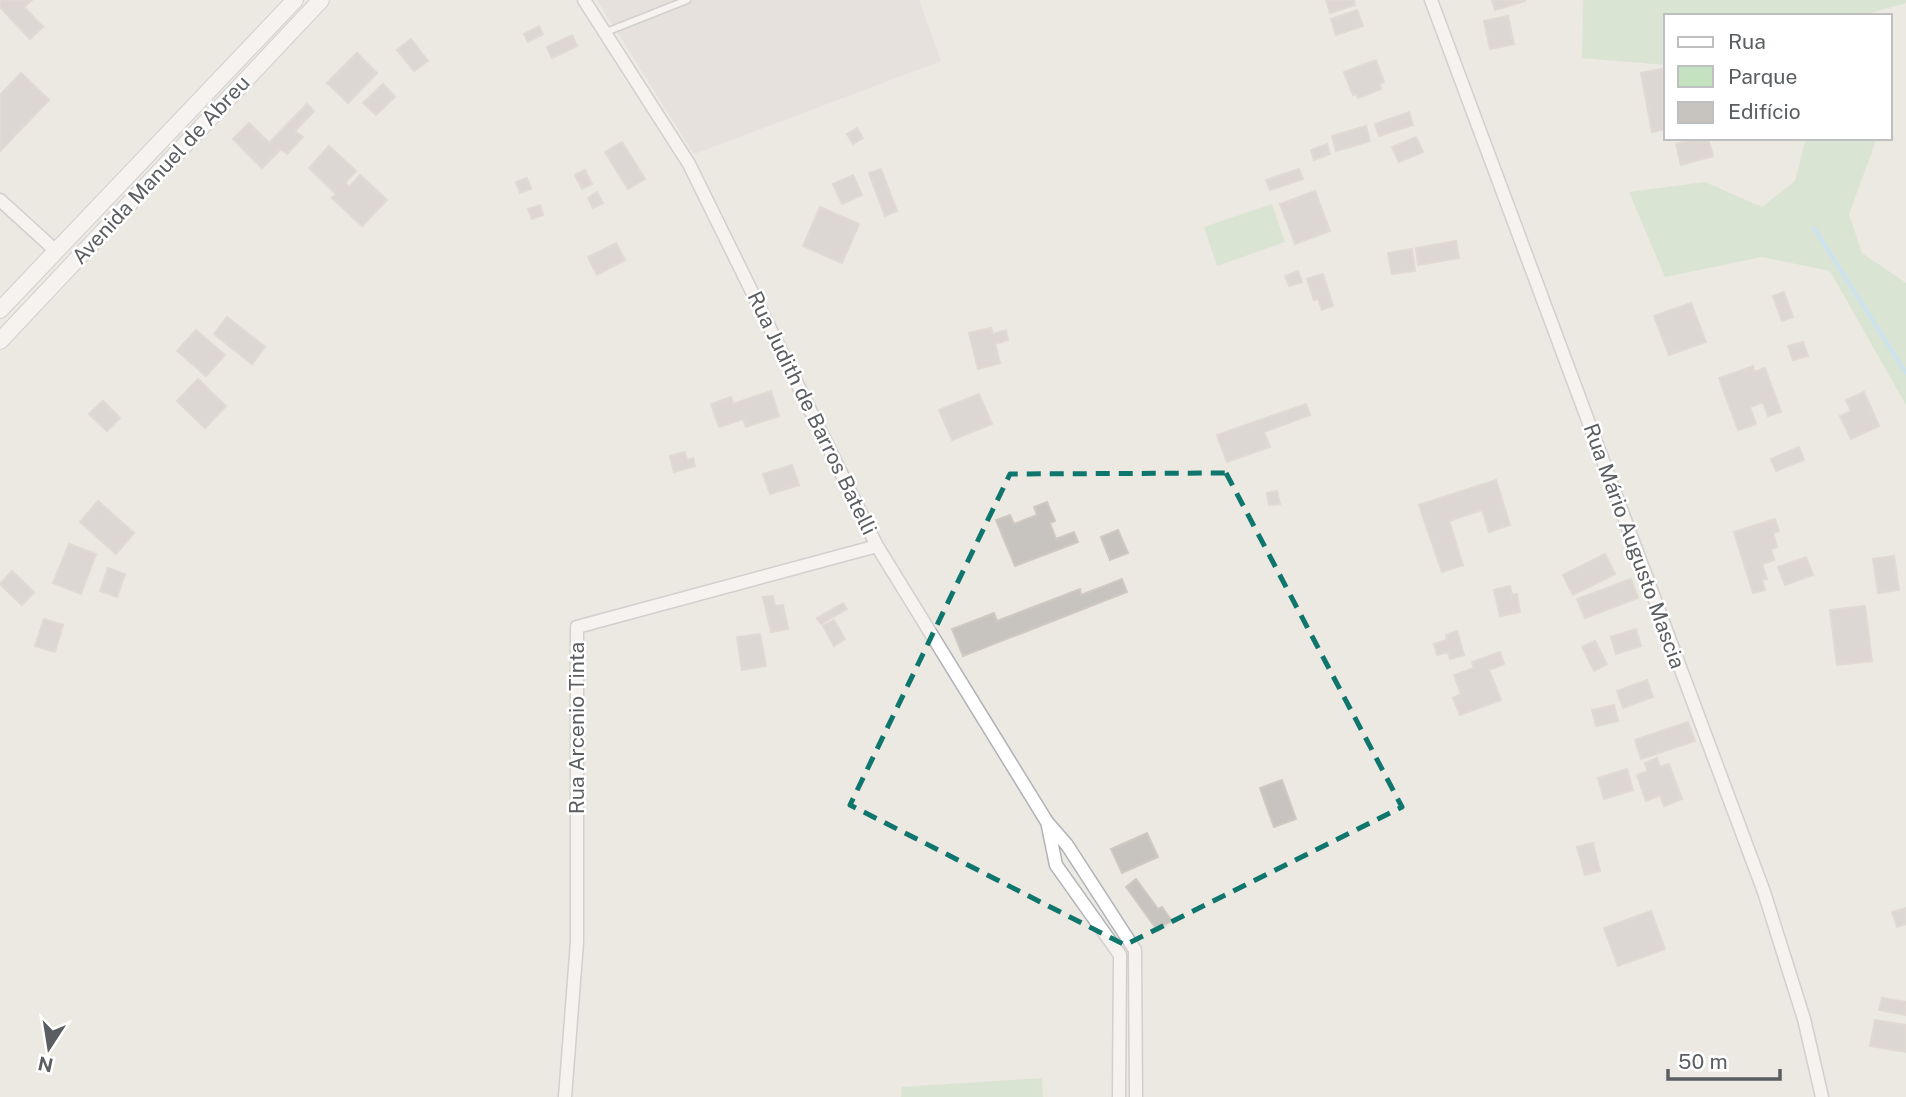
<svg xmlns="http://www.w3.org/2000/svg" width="1906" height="1097" font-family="'Public Sans',sans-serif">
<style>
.industrial{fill:#dddad6}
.green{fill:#c4e1c0}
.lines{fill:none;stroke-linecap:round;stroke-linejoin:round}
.stream{stroke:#a7dcf7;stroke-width:4.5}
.building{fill:#c7c3be;stroke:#d0c9c1;stroke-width:2}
.service-casing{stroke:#afb3b6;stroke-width:9}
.minor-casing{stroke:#afb3b6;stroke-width:15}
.secondary-casing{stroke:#b1b5b8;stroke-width:18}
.service{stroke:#fff;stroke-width:6}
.minor{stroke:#fff;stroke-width:12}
.secondary{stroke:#fff;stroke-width:16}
.marked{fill:none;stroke:#0f766e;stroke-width:5;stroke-dasharray:14 9;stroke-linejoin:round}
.labels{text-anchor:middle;stroke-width:5;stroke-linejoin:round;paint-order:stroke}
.street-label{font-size:21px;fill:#5a5e61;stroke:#fff}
</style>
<rect width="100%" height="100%" fill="#ece8e2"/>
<path class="industrial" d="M597,0H919L941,61L694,154Z"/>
<path class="green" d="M1583,0H1906V3L1860,16H1666V65L1582,58Z
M1806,138H1877L1849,214L1862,253L1906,283V405L1830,271L1762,257L1665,277L1629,192L1705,182L1762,207L1795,181Z
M1272,204L1285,242L1217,266L1204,227Z
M1042,1078L1043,1097H901L902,1087Z"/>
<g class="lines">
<path class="stream" d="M1814,228L1906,373"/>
</g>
<path class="building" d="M0,0H32L24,7L43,27L30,39L0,7Z
M1326,0H1354L1355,5L1330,13Z
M1492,0H1525V1L1495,10Z
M1357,10L1363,26L1336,35L1331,19Z
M1508,16L1514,44L1490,49L1484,21Z
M539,26L543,34L528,42L524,34Z
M572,35L577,46L552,58L547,47Z
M411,39L428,61L414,71L397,50Z
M357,53L377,73L348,103L327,83Z
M1376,60L1384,82L1379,84L1381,89L1358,98L1356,94L1353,95L1344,72Z
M1666,68V129L1652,132L1641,73Z
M21,73L49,100L0,151V95Z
M383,84L395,97L376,115L363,103Z
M307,104L314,111L295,131L303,137L287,154L281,149L262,168L233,139L249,123L269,143Z
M1409,112L1413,125L1379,136L1375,124Z
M1366,126L1370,141L1336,151L1332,136Z
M857,128L863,138L853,144L847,134Z
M1416,137L1423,152L1399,162L1392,147Z
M1697,138H1708L1713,156L1681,165L1676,144Z
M622,142L645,179L628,189L605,152Z
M1327,144L1330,154L1314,160L1311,150Z
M329,146L356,171L345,183L349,187L360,175L387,200L362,226L332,198L336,194L309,168Z
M881,169L897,211L885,216L869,173Z
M1299,169L1303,179L1270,190L1266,180Z
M585,170L592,184L582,189L575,175Z
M853,175L862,195L842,204L833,184Z
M527,178L531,189L520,193L516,182Z
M1315,191L1330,231L1295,244L1280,204Z
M597,192L603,203L593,208L588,198Z
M540,205L543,215L532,219L528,209Z
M820,207L859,224L842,263L803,246Z
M1456,241L1459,258L1418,265L1416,248Z
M616,243L625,260L597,275L588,257Z
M1412,249L1415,271L1392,274L1388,253Z
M1298,271L1302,282L1289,286L1285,276Z
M1323,274L1333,306L1322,310L1318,298L1314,300L1307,279Z
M1784,292L1793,317L1782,321L1773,296Z
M1691,303L1706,342L1669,355L1654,316Z
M227,317L265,347L252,364L214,334Z
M991,328L993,334L1006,330L1008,340L995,344L1000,363L978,369L969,333Z
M196,330L225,355L206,376L177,351Z
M1803,342L1808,356L1793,360L1788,346Z
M1753,366L1754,372L1765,368L1781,412L1768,416L1763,402L1750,407L1756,424L1738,430L1719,378Z
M198,379L226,406L205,428L177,401Z
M771,391L779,416L746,427L743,419L719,427L711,404L731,397L733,404Z
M1864,392L1879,426L1851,439L1840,416L1851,411L1846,400Z
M979,394L992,424L952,440L939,410Z
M103,401L120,418L107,431L89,414Z
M1306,404L1310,415L1264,432L1270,447L1227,462L1217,435Z
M1799,447L1804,460L1776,471L1771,459Z
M685,452L687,460L693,458L695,466L674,472L670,456Z
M792,465L799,485L770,494L763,474Z
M1496,480L1510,525L1489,532L1482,510L1449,521L1463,565L1442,572L1419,505Z
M1277,491L1280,504L1269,505L1267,493Z
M98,501L134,533L116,554L80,522Z
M1047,502L1055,521L1050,523L1056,539L1074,532L1078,542L1015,566L996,520L1010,515L1014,524L1037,515L1034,507Z
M1775,519L1779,531L1773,533L1777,547L1771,549L1774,560L1762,564L1767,579L1762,580L1765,590L1753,593L1734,532Z
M1118,530L1128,553L1110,560L1101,537Z
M69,544L96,554L81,594L53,583Z
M1605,554L1615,574L1573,595L1563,575Z
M1894,556L1899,590L1878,593L1873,559Z
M1806,557L1813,575L1785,585L1778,567Z
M108,568L125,574L117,597L100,591Z
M12,571L34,592L22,605L0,584Z
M1122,579L1127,592L963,656L952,629L994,613L997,621L1080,589L1081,595Z
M1631,579L1638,598L1585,618L1577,599Z
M1510,586L1512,595L1517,594L1520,612L1500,616L1494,590Z
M773,596L775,606L783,605L788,629L771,632L763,597Z
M843,603L847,609L821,624L817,618Z
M1865,606L1872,661L1837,665L1830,610Z
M44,619L63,625L55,652L35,646Z
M834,620L845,639L834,646L823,626Z
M1636,629L1641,646L1616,654L1611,637Z
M1457,631L1464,655L1450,659L1448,652L1437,655L1434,644L1447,640L1446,635Z
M760,634L766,666L742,670L737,637Z
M1595,641L1607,664L1594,671L1582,647Z
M1500,652L1504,664L1489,670L1501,700L1460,715L1453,698L1461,694L1454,675L1474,668L1472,662Z
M1647,680L1653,697L1623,708L1617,691Z
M1614,705L1618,721L1596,726L1592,710Z
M1688,722L1695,741L1641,759L1635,740Z
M1657,758L1660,767L1669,764L1682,799L1664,806L1660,795L1646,801L1637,775L1648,771L1645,763Z
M1627,769L1633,790L1604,799L1598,778Z
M1282,780L1296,819L1274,827L1260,788Z
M1147,833L1158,857L1122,873L1111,849Z
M1593,843L1600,871L1585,875L1577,847Z
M1136,879L1158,909L1162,907L1172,921L1158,931L1126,887Z
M1906,908V924L1897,927L1892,912Z
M1651,911L1665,949L1618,966L1604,928Z
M1882,998L1906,1002V1015L1879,1010Z
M1875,1020L1906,1025V1052L1870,1046Z"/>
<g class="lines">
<defs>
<path id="service" d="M606,32L687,0"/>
<path id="minor" d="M584,0L689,164L877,546L1047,822L1067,845L1135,950L1136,1097
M1431,0L1764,892L1804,1019L1822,1097
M0,200L56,251
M1048,826L1056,865L1120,955L1119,1097
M565,1097L577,942V627L877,546"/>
<path id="secondary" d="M0,310L295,0
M0,341L321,0"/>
</defs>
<use href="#service" class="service-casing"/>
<use href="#minor" class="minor-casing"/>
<use href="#secondary" class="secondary-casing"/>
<use href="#service" class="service"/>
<use href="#minor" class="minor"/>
<use href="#secondary" class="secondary"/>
</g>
<path d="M0 0H1906V1097H0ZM1226,473L1402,807L1125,945L850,805L1010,474Z" fill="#ece8e2" fill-opacity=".55" fill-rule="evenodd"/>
<path class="marked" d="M1226,473L1402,807L1125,945L850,805L1010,474Z"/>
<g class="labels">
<g class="street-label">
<text transform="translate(161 170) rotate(-47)" y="7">Avenida Manuel de Abreu</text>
<text transform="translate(812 413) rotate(64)" y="7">Rua Judith de Barros Batelli</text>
<text transform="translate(1634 546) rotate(70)" y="7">Rua Mário Augusto Mascia</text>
<text transform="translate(577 728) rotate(-90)" y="7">Rua Arcenio Tinta</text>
</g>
</g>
<rect x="1664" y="14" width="228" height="126" fill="#ffffff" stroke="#bdbfc0" stroke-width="2"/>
<rect x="1678" y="37" width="35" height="10" fill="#ffffff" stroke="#bdbfc0" stroke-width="2"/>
<text x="1728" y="49" font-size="21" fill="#5a5e61">Rua</text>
<rect x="1678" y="66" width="35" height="21" fill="#c4e1c0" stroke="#bdbfc0" stroke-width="2"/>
<text x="1728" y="84" font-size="21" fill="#5a5e61">Parque</text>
<rect x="1678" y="102" width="35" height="21" fill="#c7c3be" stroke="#bdbfc0" stroke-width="2"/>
<text x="1728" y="119" font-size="21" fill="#5a5e61">Edifício</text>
<g transform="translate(49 1048) rotate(192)" stroke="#ffffff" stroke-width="5" paint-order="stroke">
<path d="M0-5L12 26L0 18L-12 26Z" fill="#5a5e61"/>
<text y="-10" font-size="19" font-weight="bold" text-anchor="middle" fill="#5a5e61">N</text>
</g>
<path d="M1668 1069v10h112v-10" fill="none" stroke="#5a5e61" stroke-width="3.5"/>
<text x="1678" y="1069" font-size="21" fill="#5a5e61" stroke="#ffffff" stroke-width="5" paint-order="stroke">50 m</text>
</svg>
